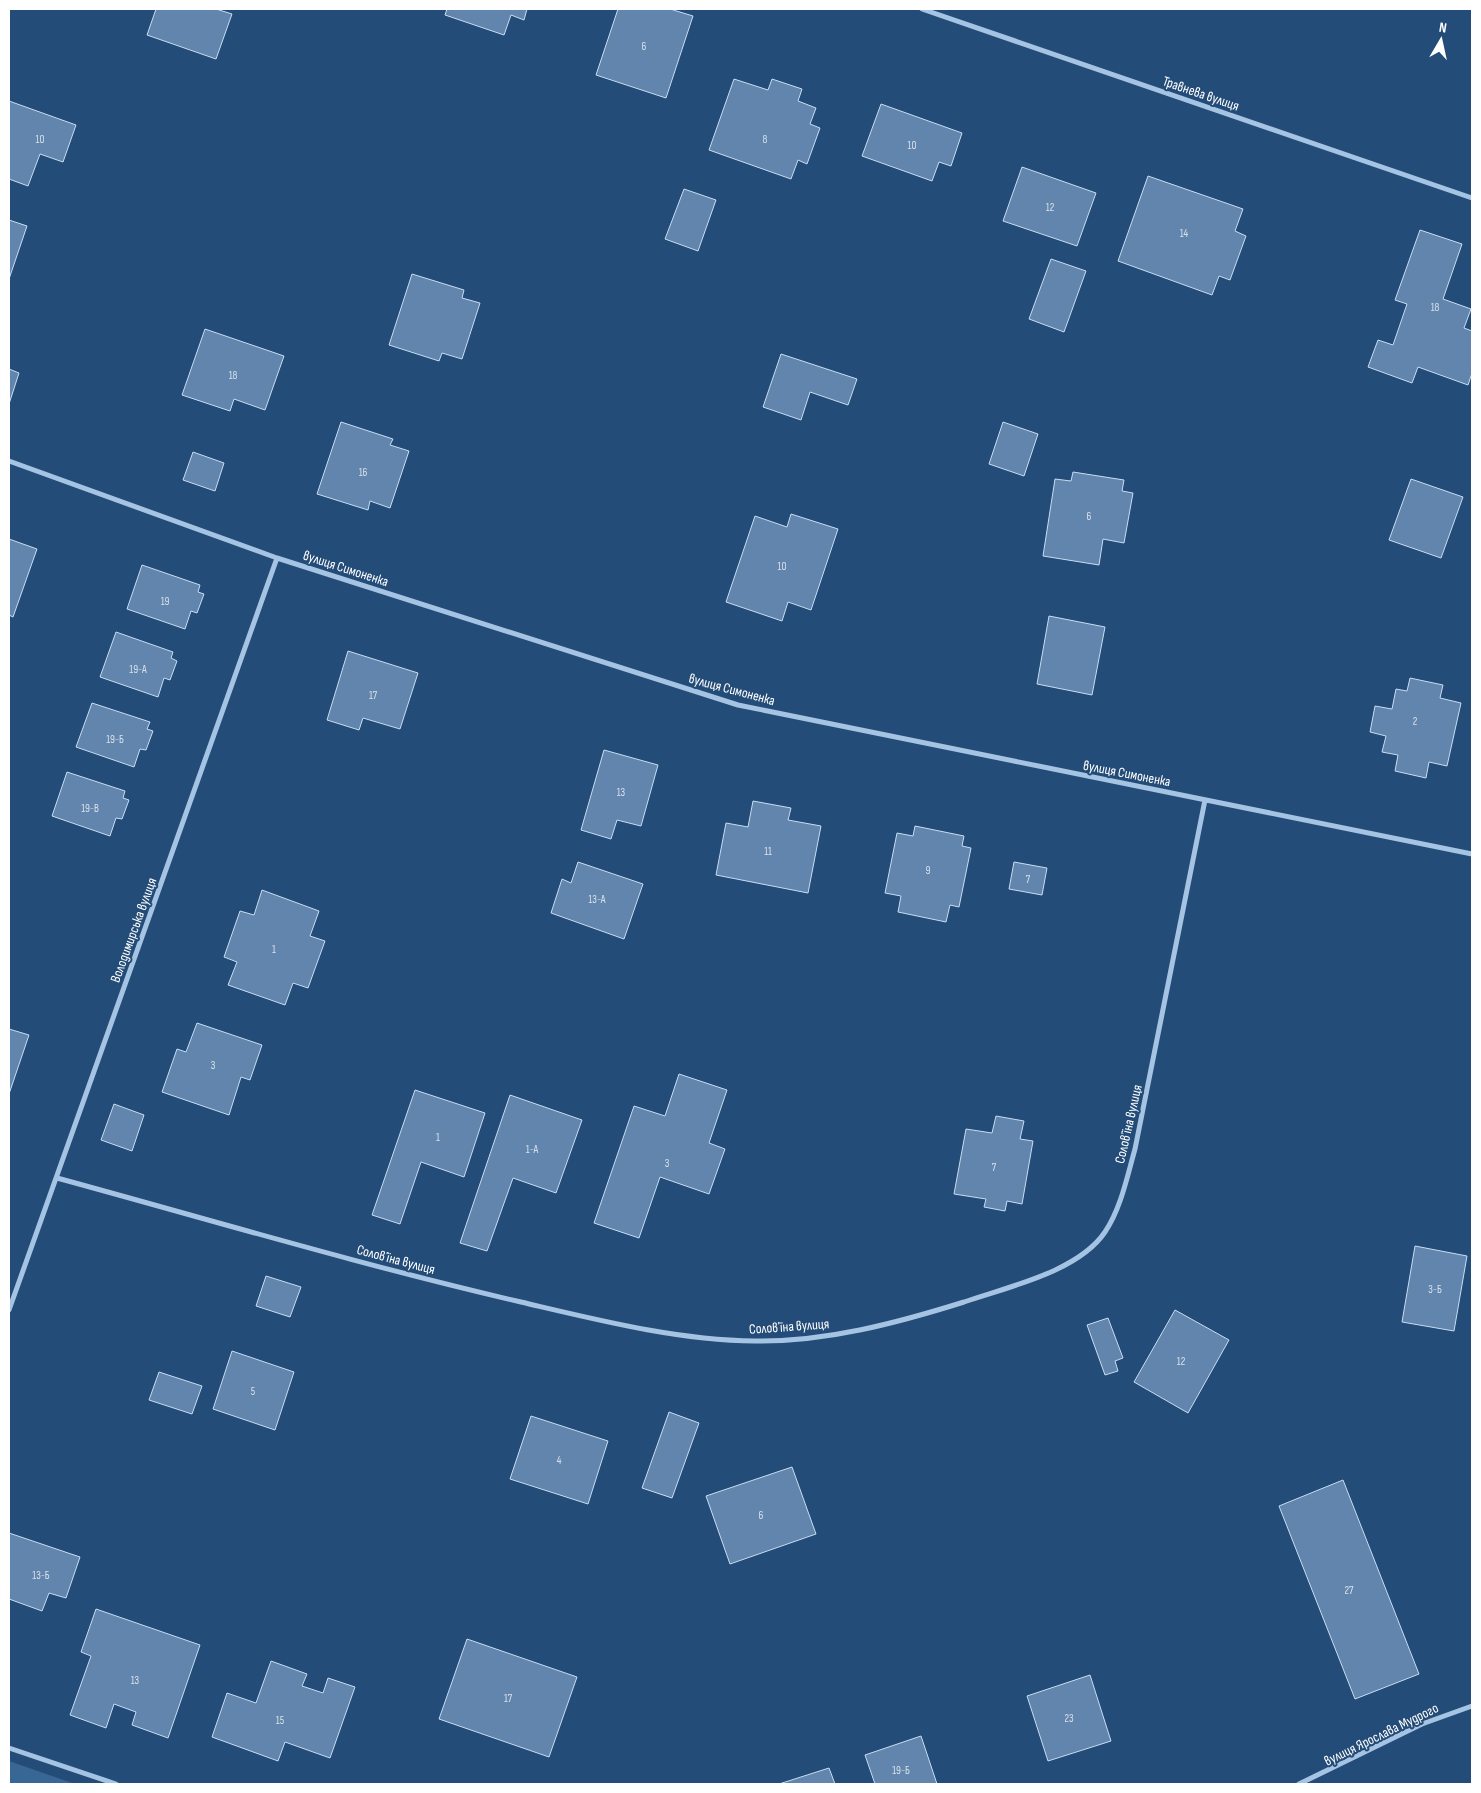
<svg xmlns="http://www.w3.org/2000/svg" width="1481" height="1793" font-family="'Sofia Sans Condensed',sans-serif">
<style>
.green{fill:#386695}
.building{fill:#6185ac;stroke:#c8ddf3}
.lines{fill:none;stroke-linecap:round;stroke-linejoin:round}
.minor{stroke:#a5c4e3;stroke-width:5}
.labels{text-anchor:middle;stroke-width:4;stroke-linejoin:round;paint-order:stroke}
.number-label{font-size:11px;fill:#d8e0ea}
.street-label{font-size:14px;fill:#fff;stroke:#244c78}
</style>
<rect width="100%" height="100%" fill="#244c78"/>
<path class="green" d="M9,1761L75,1784H9Z"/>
<path class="building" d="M156,9H216L232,14L216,59L147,35Z
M447,9H527L524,20L511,15L504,35L445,15Z
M618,9H670L693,16L666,98L596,75Z
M734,79L768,90L772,79L802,89L798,101L816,108L810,124L820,128L807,164L798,160L791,179L709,150Z
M9,101L76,125L63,162L40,154L28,186L9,179Z
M881,104L962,133L951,166L939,162L932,181L862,156Z
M1022,167L1096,193L1077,246L1003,221Z
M1148,176L1243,209L1235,231L1246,236L1230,280L1219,276L1212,295L1118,261Z
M684,189L716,200L698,251L665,239Z
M9,220L27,226L9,279Z
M1420,230L1462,244L1443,299L1471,309L1464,328L1472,331V373L1468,385L1418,367L1412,383L1368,367L1378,340L1393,345L1407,304L1395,300Z
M1051,259L1086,271L1064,332L1029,319Z
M412,274L464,290L462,298L480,303L462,359L442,353L439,361L389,345Z
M205,329L284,356L265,410L234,399L230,411L182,395Z
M781,354L857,379L848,405L810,392L801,420L763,407Z
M9,369L19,373L9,404Z
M341,422L393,439L390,445L409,451L390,508L370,501L368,510L317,494Z
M1003,422L1038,434L1024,476L989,464Z
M193,452L224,463L215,491L183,480Z
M1073,472L1124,480L1122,491L1133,493L1124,543L1103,539L1099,565L1043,556L1055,479L1071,481Z
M1411,479L1463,497L1441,558L1389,540Z
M791,514L838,529L811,610L788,602L782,621L726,602L755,516L787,527Z
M9,539L37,549L13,617L9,615Z
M142,565L200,585L198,592L204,594L197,613L191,611L185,629L127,609Z
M1049,616L1105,627L1092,695L1037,684Z
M116,632L173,652L171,658L177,661L170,680L164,678L158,697L100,677Z
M348,651L418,673L400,729L363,718L359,730L327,720Z
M1410,678L1443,685L1440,698L1461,703L1447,766L1429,762L1426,778L1395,771L1398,755L1382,752L1386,736L1370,732L1375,706L1392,709L1396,689L1407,691Z
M92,703L150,722L147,729L153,731L146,750L140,749L134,767L76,747Z
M604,750L658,765L641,826L617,820L611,839L581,830Z
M67,772L125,791L123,798L129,800L122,819L116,818L110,836L52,816Z
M753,801L791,808L788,820L821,826L808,893L716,875L726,823L748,827Z
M915,826L964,836L962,846L971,848L959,907L950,905L946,922L898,912L901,896L885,893L897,833L913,836Z
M578,862L643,884L624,939L551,913L562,879L571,883Z
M1014,862L1047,868L1042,895L1009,889Z
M262,890L319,911L310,936L325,941L308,988L293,983L285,1005L228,985L237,962L224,957L240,911L254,915Z
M197,1023L262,1045L250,1080L241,1077L229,1115L162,1092L177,1049L186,1052Z
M9,1029L29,1035L9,1094Z
M679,1074L727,1090L709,1143L725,1149L709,1194L660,1177L639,1238L594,1223L634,1106L665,1116Z
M415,1090L485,1113L464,1177L421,1162L400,1224L372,1215Z
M510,1095L582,1120L556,1193L513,1178L487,1251L460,1243Z
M114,1104L144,1115L132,1151L101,1140Z
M996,1116L1024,1121L1020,1139L1033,1141L1022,1204L1007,1201L1005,1211L984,1207L986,1199L954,1194L966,1129L992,1133Z
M1415,1246L1467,1256L1454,1331L1402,1322Z
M266,1276L301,1287L290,1317L256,1306Z
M1175,1310L1229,1340L1188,1413L1134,1382Z
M1108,1318L1123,1358L1115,1361L1118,1371L1105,1375L1087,1325Z
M232,1351L294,1372L275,1430L213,1409Z
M159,1372L202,1386L192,1414L149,1400Z
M669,1412L699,1423L672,1498L642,1488Z
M531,1416L608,1441L588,1504L510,1479Z
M792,1467L816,1534L730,1564L706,1496Z
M1343,1480L1419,1674L1355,1699L1279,1506Z
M9,1533L80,1557L66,1598L49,1593L42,1611L9,1599Z
M96,1609L200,1645L168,1738L132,1725L136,1712L114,1704L106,1728L70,1715L91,1656L81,1652Z
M467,1639L577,1677L549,1757L439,1719Z
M271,1661L307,1674L302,1686L323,1693L328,1678L355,1687L330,1758L285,1742L278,1761L212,1737L227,1693L256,1703Z
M1090,1675L1111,1741L1048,1761L1027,1696Z
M921,1736L937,1784H875L865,1755Z
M829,1768L835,1784H779Z"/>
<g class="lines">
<path class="minor" d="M922,9L1472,198
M9,461L277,558L738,705L1472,854
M57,1178C211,1220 365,1266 521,1302C598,1320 676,1340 755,1341C826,1342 897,1323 964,1302C1007,1287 1078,1272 1105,1232C1121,1208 1127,1177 1135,1149L1205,800
M9,1310L277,558
M9,1748L116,1784
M1299,1784L1422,1724L1472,1706"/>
</g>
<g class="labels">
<g class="number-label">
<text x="644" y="50">6</text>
<text x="40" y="143">10</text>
<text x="765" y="143">8</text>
<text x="912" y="149">10</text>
<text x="1050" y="211">12</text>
<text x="1184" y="237">14</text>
<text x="1435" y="311">18</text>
<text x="233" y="379">18</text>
<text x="363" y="476">16</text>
<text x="1089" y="520">6</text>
<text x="782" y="570">10</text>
<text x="165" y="605">19</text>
<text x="138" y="673">19-А</text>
<text x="373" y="699">17</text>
<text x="1415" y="725">2</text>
<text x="115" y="743">19-Б</text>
<text x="621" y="796">13</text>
<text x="90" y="812">19-В</text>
<text x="768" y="855">11</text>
<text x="928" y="874">9</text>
<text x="1028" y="883">7</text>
<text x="597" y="903">13-А</text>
<text x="274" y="953">1</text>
<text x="213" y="1069">3</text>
<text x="438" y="1141">1</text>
<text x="532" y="1153">1-А</text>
<text x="667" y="1167">3</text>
<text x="994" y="1171">7</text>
<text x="1435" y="1293">3-Б</text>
<text x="1181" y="1365">12</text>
<text x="253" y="1395">5</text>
<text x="559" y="1464">4</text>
<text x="761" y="1519">6</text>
<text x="41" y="1579">13-Б</text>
<text x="1349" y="1594">27</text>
<text x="135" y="1684">13</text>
<text x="508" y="1702">17</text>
<text x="1069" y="1722">23</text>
<text x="280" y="1724">15</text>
<text x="901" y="1774">19-Б</text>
</g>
<g class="street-label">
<text transform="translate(1201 93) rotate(19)" y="5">Травнева вулиця</text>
<text transform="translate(346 568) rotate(18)" y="5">вулиця Симоненка</text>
<text transform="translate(732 689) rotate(15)" y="5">вулиця Симоненка</text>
<text transform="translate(1127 773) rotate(11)" y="5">вулиця Симоненка</text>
<text transform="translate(133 930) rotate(-70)" y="5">Володимирська вулиця</text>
<text transform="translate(1128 1124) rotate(-77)" y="5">Соловʼїна вулиця</text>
<text transform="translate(396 1259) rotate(15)" y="5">Соловʼїна вулиця</text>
<text transform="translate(789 1326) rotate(-4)" y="5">Соловʼїна вулиця</text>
<text transform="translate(1381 1734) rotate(-26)" y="5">вулиця Ярослава Мудрого</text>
</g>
</g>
<rect width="1481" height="1793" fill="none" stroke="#ffffff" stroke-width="20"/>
<g transform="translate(1441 40) rotate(9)" stroke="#244c78" stroke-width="4" paint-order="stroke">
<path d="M0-4L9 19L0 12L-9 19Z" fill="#ffffff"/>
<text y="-8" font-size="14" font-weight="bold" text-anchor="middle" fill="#ffffff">N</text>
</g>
</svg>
